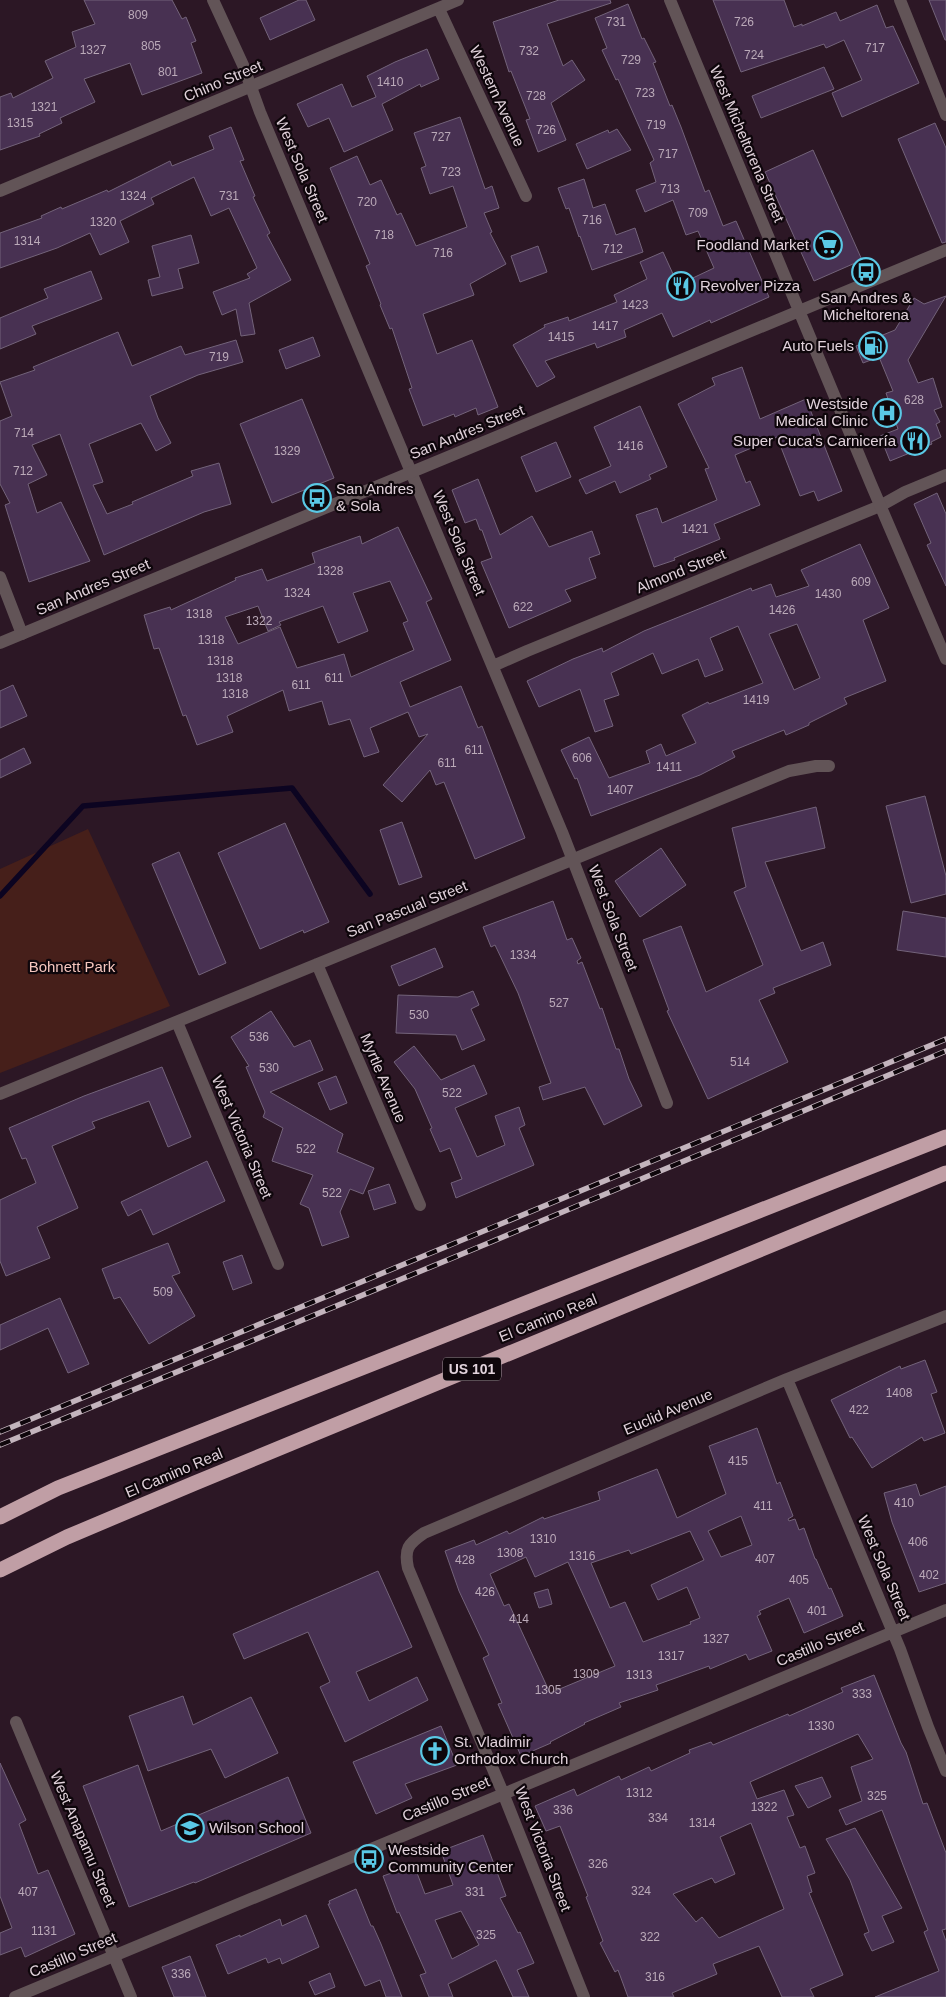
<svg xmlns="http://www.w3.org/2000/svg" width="946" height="1997" font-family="Arial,sans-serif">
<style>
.green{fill:#461f1a}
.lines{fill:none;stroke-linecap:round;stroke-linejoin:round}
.stream{stroke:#0c0421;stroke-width:5.5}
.building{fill:#483152;stroke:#73637a;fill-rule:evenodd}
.minor{stroke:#625457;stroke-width:12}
.tertiary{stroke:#625457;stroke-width:12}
.motorway{stroke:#c09ea5;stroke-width:15}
.rail-casing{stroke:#c3b4bd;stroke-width:5.5}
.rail{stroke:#0e060b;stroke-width:4;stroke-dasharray:11;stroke-linecap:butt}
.labels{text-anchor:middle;stroke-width:4.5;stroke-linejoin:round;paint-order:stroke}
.number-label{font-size:12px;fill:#bbaab9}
.shield{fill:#0e060b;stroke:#a2959d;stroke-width:1}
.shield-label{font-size:14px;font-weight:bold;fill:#e1d2db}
.street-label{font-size:15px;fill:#e1d2db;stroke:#0e060b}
.poi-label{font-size:15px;fill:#e1d2db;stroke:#0e060b;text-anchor:start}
.park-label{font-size:15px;fill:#f5c6be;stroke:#0e060b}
</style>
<rect width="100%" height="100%" fill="#2c1725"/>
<path class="green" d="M88,829L170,1006L0,1073V869Z"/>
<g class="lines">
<path class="stream" d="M0,896L83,806L292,788L370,894"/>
</g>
<path class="building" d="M84,0H172L182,19L186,17L196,41L191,43L202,73L142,95L130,63L84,79L95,102L60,118L62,123L39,134L40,136L0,150V97L11,93L13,98L53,78L45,61L76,47L72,32L95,24Z
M299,0H306L315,20L270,40L260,18Z
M559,0H610L611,3L547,24L563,66L572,60L585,80L551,103L566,140L538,152L526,120L530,119L511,71L509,72L493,22Z
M713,0H784L794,27L802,24V26L836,12L840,21L877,5L886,28L893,26L919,83L842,117L832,93L862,80L844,40L826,48L824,44L741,72Z
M929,0H946V40H945Z
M628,4L642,39L644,38L656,62L653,63L670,106L672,105L681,127L705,192L709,190L723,226L736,221L769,297L711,323L710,320L673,337L662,313L624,330L626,337L597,348L595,343L545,361L555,377L537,387L513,345L545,327L544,325L568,317L569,321L617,302L614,295L647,279L640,262L663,252L678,285L714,268L698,231L686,235L673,200L645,212L636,190L656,182L650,163L654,160L618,79L616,80L602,50L607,48L595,18Z
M427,49L439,79L421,87L420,84L382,104L393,130L344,152L329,118L308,127L297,104L342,84L352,107L376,97L367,76L395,62Z
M824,67L834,89L761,118L752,96Z
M460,117L485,189L492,186L499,208L484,213L492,232L490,233L506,264L470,284L474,295L423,314L437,354L472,340L498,407L478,415L476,408L455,417L454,414L423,426L409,389L412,388L392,328L390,329L380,305L381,304L366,266L370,264L330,168L357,156L370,185L381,180L397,215L401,213L416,246L467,227L453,186L430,194L421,168L426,166L414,133Z
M935,123L946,148V242L942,243L898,139Z
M231,127L244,160L240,161L255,196L253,197L270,233L267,235L291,280L249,303L255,334L241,336L236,309L222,315L213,292L250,278L247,274L257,268L229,208L211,216L194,177L151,198L154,204L120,221L129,242L100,255L90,233L57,248L0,268V233L42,218L41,216L61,207L62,209L107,190L108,192L170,161L172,166L214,149L209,136Z
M617,129L631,150L587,169L576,144L608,130L609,133Z
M813,150L862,260L814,281L765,172Z
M584,179L593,208L605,204L616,235L635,228L643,252L592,270L580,236L579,237L569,208L566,209L558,188Z
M191,235L199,263L178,269L183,288L152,296L148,280L160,277L152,246Z
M538,246L547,272L520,282L511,256Z
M91,271L102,299L32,326L36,334L0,349V318L48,298L44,289Z
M946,296L908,360L918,383L933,378L942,407L934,410L940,422L936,424L941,437L931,442L932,444L890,461L880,436L898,429L886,393L893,391L879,357L863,363L856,346L895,330L914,298L924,304Z
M118,332L132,366L181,346L185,355L236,340L243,362L198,375L150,396L158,418L171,443L156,451L141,423L89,444L103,482L93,485L107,514L133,504L132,502L193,476L191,471L219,463L231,504L204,512L104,555L60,434L32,445L47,475L28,484L37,513L61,502L90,561L29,582L5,505L10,503L0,484V421L12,416L0,382L35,370L33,367Z
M313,337L320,356L286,369L279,350Z
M742,367L760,419L806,399L842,491L818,501L814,491L800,496L777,437L735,455L746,483L750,481L760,505L714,524L720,539L674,558L675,560L654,567L636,515L657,508L662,523L717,500L705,469L709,468L678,404L715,385L712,378Z
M302,399L334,478L272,503L240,424Z
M640,406L667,467L649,475L651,479L620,493L615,481L586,494L579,480L611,466L594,427Z
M556,442L571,477L536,492L521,457Z
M478,479L500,535L532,516L549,547L592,531L600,554L589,558L596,578L565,590L571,601L509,628L481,562L492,558L482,530H480L476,519L465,523L452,490Z
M937,493L946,514V586L927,545L931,543L914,504Z
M398,527L432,599L426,602L451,660L400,682L410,707L461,686L478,728L482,726L525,838L475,859L444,782L436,785L430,770L402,802L383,785L428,734L419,737L408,712L370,728L379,752L364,757L350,719L329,725L322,701L289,711L283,690L227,716L233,732L197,745L186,715L183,716L159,648L154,649L144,615L170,607L171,610L236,580L235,578L262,569L267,581L315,563L312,553L360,536L362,544ZM390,581L408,621L403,623L414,650L351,677L344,654L297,668L280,627L238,644L225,617L258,606L268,631L281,625L279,622L323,606L338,643L368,631L353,593Z
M860,544L889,608L863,620L886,681L844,698L847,704L809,723V725L786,735L784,730L732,751L735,757L700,775L591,816L577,778L575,779L561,750L589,737L609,778L650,763L646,751L661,744L666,756L696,743L682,715L708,702L709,704L763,683L738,626L710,638L723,670L705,677L698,659L662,674L653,653L611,673L619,695L604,700L613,726L595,732L580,689L539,707L527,681L573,659L602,648L603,652L644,631L751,588L752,591L771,584L776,597L809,586L801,570ZM797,624L820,678L794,690L769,634Z
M13,685L27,716L0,728V691Z
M24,748L31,763L0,778V760Z
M925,796L946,876V894L911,903L886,806Z
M816,807L825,848L765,862L801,951L823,942L831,965L773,988L775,993L759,1000L788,1062L708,1099L667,1011L669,1010L643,940L681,926L706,992L763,965L734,892L746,887L732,828Z
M402,822L422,877L399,885L380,830Z
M285,823L329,922L304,933L303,930L260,949L218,853Z
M661,848L686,885L640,917L615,881Z
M179,852L226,963L199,975L152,864Z
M553,901L567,940L572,938L581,958L577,961L578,964L582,962L600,1009L602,1008L616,1049H619L629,1079L642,1106L604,1125L585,1087L543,1100L539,1087L551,1083L518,993L495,945L491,947L483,927Z
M903,911L946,918V957L897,950Z
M435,948L443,967L399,986L391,966Z
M473,991L479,1005L471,1009L485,1040L462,1050L456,1035L396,1033L398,995L458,997Z
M271,1011L294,1047L310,1040L323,1070L270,1092L343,1134L337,1152L374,1168L363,1194L350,1189L340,1212L349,1237L322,1246L309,1208L300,1204L313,1175L272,1161L283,1128L263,1117L265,1112L246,1067L249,1066L231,1037Z
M414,1046L441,1080L474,1065L487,1094L455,1108L477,1157L505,1145L495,1116L519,1107L525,1125L519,1128L534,1165L456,1198L451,1183L462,1179L450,1148L440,1152L430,1129L432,1128L415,1089L394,1062Z
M162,1067L191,1137L168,1147L149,1101L92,1122L95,1128L52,1146L78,1208L37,1227L50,1258L6,1276L0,1261V1200L36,1183L26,1158L22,1159L9,1128L84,1096Z
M336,1076L347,1103L330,1110L318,1083Z
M207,1161L225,1201L153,1235L141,1209L128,1216L121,1202Z
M389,1184L396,1203L374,1210L368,1191Z
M168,1243L180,1273L172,1276L195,1316L149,1344L120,1297L114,1299L102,1269Z
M242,1255L252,1283L233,1290L223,1262Z
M60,1298L89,1364L68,1373L48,1328L0,1350V1325Z
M925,1360L937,1392L931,1394L945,1433L924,1441L922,1437L872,1468L852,1437L850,1438L831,1400L900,1366L901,1369Z
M757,1428L777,1484L780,1482L793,1516L788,1519L789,1521L795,1519L799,1530L804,1528L815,1559H816L829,1589L831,1588L843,1616L804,1633L789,1598L759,1611L761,1614L757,1616L772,1651L749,1660L746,1654L710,1669L709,1666L656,1685L658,1690L619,1703L621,1707L584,1723L585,1724L550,1742L551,1743L521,1756L498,1704L502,1703L483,1658L489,1655L459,1591L445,1551L474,1540L476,1545L507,1531L509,1534L543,1517L544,1519L600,1500L598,1492L657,1469L677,1518L726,1494L709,1446ZM741,1516L752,1545L721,1557L708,1531ZM690,1531L704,1560L651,1585L658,1600L687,1587L700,1618L690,1622L691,1624L643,1642L625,1602L610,1608L591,1563L629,1550L631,1554ZM526,1557L535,1577L568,1562L615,1666L550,1693L509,1604L504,1606L490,1574Z
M916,1484L920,1496L946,1486V1583L919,1592L892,1522L884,1493Z
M378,1571L412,1647L356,1672L369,1701L417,1677L428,1700L345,1742L320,1687L330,1682L308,1632L244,1659L233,1634Z
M548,1589L552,1604L539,1608L534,1593Z
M874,1675L901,1743L906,1752L923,1804L927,1803L946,1853V1929L942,1930L946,1941V1997H875L939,1971L924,1932L928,1930L882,1810L846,1825L839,1810L862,1801L851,1767L873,1759L858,1734L750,1782L757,1799L784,1790L794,1815L787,1817L800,1848L805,1846L815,1873L807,1876L812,1892L809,1893L843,1975L810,1989L814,1997H782L759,1946L713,1964L717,1974L672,1993L674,1997H628L618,1970L615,1972L600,1943L603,1941L586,1897L588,1896L560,1826L546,1831L535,1806L574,1789L577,1796L619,1776L621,1780L649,1767L651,1771L690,1753L689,1750L711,1742L713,1745L788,1714L789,1716L843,1692L841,1688ZM751,1823L784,1909L719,1938L702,1917L696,1922L673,1894L712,1878L715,1883L735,1874L720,1837Z
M183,1696L193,1725L251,1697L278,1753L225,1778L211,1749L148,1771L129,1716Z
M441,1726L457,1765L405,1784L412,1798L376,1814L353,1762Z
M0,1763L26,1820L19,1824L38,1874L48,1870L75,1934L25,1957L21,1947L0,1955V1933L12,1928L0,1896Z
M138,1765L161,1831L288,1777L311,1833L195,1883L194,1882L129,1907L83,1786Z
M822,1777L831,1797L808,1808L795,1786Z
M855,1828L902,1908L882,1916L894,1942L872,1951L864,1934L869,1932L850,1880L826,1839Z
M483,1835L506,1896L500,1898L518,1933L520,1932L534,1963L517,1970L529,1997H513L496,1960L448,1984L453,1997H429L420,1975L426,1973L399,1912L397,1913L383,1876L414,1865L425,1894L453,1885L441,1851ZM461,1911L479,1945L452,1959L435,1920Z
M356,1889L371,1926H373L381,1944L402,1997H386L380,1980L365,1986L328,1904H330L329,1901Z
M306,1915L319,1947L282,1964L280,1958L268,1963L266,1958L228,1974L216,1945L240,1935V1937L280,1919L282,1926Z
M190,1956L206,1997H174L162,1967Z
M330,1973L335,1987L315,1995L309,1982Z"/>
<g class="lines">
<path class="minor" d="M213,0L243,65L260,112L562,832L667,1103
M900,0L946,115
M439,9L526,196
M0,191L458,0
M0,577L22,634
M493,666L527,651L880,506L905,492L946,475
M317,964L420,1205
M177,1022L278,1264
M0,1094L789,771L816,766H829
M787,1379L900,1649L928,1727L946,1771
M16,1722L131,1997
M15,1997L946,1610
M584,1997L503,1793L408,1568C404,1549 408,1544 424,1533L787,1379L946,1316"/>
<path class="tertiary" d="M670,0L871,484L946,659
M0,643L946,250"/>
<path class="motorway" d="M0,1517L58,1488L946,1137
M0,1570L67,1537L195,1483L946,1173"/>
<defs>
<path id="rail" d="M0,1432L946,1039
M0,1445L491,1242L946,1051"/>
</defs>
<use href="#rail" class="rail-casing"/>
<use href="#rail" class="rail"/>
</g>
<defs>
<symbol id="supermarket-ring" viewBox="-11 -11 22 22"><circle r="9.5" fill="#0e060b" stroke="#5ac8e5" stroke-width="1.5"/><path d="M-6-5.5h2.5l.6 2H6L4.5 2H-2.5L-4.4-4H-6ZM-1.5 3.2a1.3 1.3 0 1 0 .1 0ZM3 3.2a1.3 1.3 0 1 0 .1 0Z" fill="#5ac8e5"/></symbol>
<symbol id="bus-ring" viewBox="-11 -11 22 22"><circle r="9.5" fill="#0e060b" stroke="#5ac8e5" stroke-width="1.5"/><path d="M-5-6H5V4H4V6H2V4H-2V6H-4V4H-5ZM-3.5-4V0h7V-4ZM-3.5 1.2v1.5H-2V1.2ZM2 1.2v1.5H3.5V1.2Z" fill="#5ac8e5"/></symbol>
<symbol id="restaurant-ring" viewBox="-11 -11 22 22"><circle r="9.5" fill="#0e060b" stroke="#5ac8e5" stroke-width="1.5"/><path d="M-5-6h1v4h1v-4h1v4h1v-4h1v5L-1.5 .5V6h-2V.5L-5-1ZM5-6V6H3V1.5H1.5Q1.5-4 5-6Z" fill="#5ac8e5"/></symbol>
<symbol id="fuel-ring" viewBox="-11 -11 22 22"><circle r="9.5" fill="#0e060b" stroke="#5ac8e5" stroke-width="1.5"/><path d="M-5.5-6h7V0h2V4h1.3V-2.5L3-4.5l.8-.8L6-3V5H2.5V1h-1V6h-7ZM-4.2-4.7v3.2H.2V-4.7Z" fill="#5ac8e5"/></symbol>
<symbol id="hospital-ring" viewBox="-11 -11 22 22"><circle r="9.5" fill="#0e060b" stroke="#5ac8e5" stroke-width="1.5"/><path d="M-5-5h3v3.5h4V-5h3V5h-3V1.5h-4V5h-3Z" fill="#5ac8e5"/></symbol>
<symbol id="church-ring" viewBox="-11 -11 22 22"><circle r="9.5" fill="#0e060b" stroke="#5ac8e5" stroke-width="1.5"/><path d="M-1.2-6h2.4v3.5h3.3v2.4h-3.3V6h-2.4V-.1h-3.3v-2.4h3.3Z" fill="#5ac8e5"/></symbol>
<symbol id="school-ring" viewBox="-11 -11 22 22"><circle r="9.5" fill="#0e060b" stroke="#5ac8e5" stroke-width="1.5"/><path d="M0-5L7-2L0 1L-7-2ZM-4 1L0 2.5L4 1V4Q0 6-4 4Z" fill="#5ac8e5"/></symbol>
</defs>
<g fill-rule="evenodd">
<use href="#supermarket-ring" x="812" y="229" width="32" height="32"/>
<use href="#bus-ring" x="850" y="256" width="32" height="32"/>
<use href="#restaurant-ring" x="665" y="270" width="32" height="32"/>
<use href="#fuel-ring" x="857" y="330" width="32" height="32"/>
<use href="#hospital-ring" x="871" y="397" width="32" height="32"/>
<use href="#restaurant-ring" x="899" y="425" width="32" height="32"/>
<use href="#bus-ring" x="301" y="482" width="32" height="32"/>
<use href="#church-ring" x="419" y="1735" width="32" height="32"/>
<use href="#school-ring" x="174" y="1812" width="32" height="32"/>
<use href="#bus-ring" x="353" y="1843" width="32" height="32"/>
</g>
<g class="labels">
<g class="number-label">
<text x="138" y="19">809</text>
<text x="616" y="26">731</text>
<text x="744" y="26">726</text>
<text x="151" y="50">805</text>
<text x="875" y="52">717</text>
<text x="93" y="54">1327</text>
<text x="529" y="55">732</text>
<text x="754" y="59">724</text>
<text x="631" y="64">729</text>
<text x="168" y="76">801</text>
<text x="390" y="86">1410</text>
<text x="645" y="97">723</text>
<text x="536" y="100">728</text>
<text x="44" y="111">1321</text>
<text x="20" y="127">1315</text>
<text x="656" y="129">719</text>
<text x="546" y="134">726</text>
<text x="441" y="141">727</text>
<text x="668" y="158">717</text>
<text x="451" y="176">723</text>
<text x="670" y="193">713</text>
<text x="133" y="200">1324</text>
<text x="229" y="200">731</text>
<text x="367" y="206">720</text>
<text x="698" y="217">709</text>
<text x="592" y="224">716</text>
<text x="103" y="226">1320</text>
<text x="384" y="239">718</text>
<text x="27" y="245">1314</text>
<text x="613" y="253">712</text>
<text x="443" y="257">716</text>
<text x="635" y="309">1423</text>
<text x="605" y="330">1417</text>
<text x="561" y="341">1415</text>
<text x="219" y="361">719</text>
<text x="914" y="404">628</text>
<text x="24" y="437">714</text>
<text x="630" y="450">1416</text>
<text x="287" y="455">1329</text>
<text x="23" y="475">712</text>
<text x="695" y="533">1421</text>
<text x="330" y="575">1328</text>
<text x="861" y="586">609</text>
<text x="297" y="597">1324</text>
<text x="828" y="598">1430</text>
<text x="523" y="611">622</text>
<text x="782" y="614">1426</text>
<text x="199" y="618">1318</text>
<text x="259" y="625">1322</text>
<text x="211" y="644">1318</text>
<text x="220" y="665">1318</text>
<text x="229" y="682">1318</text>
<text x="334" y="682">611</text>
<text x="301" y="689">611</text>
<text x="235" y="698">1318</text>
<text x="756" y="704">1419</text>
<text x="474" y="754">611</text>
<text x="582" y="762">606</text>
<text x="447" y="767">611</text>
<text x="669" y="771">1411</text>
<text x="620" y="794">1407</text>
<text x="523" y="959">1334</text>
<text x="559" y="1007">527</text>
<text x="419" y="1019">530</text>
<text x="259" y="1041">536</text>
<text x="740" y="1066">514</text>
<text x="269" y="1072">530</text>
<text x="452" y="1097">522</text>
<text x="306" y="1153">522</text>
<text x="332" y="1197">522</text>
<text x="163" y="1296">509</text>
<text x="899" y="1397">1408</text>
<text x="859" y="1414">422</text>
<text x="738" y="1465">415</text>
<text x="904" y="1507">410</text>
<text x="763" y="1510">411</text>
<text x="543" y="1543">1310</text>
<text x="918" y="1546">406</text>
<text x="510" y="1557">1308</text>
<text x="582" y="1560">1316</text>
<text x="765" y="1563">407</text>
<text x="465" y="1564">428</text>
<text x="929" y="1579">402</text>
<text x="799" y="1584">405</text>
<text x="485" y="1596">426</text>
<text x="817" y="1615">401</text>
<text x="519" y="1623">414</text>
<text x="716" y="1643">1327</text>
<text x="671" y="1660">1317</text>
<text x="586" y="1678">1309</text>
<text x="639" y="1679">1313</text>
<text x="548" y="1694">1305</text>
<text x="862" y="1698">333</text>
<text x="821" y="1730">1330</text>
<text x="639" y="1797">1312</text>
<text x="877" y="1800">325</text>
<text x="764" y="1811">1322</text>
<text x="563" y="1814">336</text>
<text x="658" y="1822">334</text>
<text x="702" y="1827">1314</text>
<text x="598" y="1868">326</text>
<text x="641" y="1895">324</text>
<text x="28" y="1896">407</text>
<text x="475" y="1896">331</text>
<text x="44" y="1935">1131</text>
<text x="486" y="1939">325</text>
<text x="650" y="1941">322</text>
<text x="181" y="1978">336</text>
<text x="655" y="1981">316</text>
</g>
<rect class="shield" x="443" y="1357.5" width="58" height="23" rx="4"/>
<g class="shield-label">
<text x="472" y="1374">US 101</text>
</g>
<g class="street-label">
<text transform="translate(223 81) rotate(-23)" y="5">Chino Street</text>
<text transform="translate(497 96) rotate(65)" y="5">Western Avenue</text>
<text transform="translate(747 144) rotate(67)" y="5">West Micheltorena Street</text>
<text transform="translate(302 170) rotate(67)" y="5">West Sola Street</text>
<text transform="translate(467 432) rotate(-22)" y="5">San Andres Street</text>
<text transform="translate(459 543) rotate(67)" y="5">West Sola Street</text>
<text transform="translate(681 571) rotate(-22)" y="5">Almond Street</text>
<text transform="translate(93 587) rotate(-23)" y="5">San Andres Street</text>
<text transform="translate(407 909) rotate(-22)" y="5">San Pascual Street</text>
<text transform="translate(613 918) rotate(69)" y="5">West Sola Street</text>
<text transform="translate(383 1078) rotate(67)" y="5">Myrtle Avenue</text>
<text transform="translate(242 1137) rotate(67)" y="5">West Victoria Street</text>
<text transform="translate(548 1318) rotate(-22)" y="5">El Camino Real</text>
<text transform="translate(668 1412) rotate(-23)" y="5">Euclid Avenue</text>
<text transform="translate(174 1473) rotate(-23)" y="5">El Camino Real</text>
<text transform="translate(884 1568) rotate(67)" y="5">West Sola Street</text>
<text transform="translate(820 1644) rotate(-23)" y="5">Castillo Street</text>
<text transform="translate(446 1799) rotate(-23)" y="5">Castillo Street</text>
<text transform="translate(83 1839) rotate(67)" y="5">West Anapamu Street</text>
<text transform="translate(543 1849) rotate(69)" y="5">West Victoria Street</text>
<text transform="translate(73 1955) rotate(-23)" y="5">Castillo Street</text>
</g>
<g class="poi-label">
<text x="809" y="250" text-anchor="end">Foodland Market</text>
<text x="700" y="291">Revolver Pizza</text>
<text x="866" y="303" text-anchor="middle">San Andres &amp;<tspan x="866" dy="17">Micheltorena</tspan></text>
<text x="854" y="351" text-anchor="end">Auto Fuels</text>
<text x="868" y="409" text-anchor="end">Westside<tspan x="868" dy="17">Medical Clinic</tspan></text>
<text x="896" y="446" text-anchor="end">Super Cuca's Carnicería</text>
<text x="336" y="494">San Andres<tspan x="336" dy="17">&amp; Sola</tspan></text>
<text x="454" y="1747">St. Vladimir<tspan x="454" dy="17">Orthodox Church</tspan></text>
<text x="209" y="1833">Wilson School</text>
<text x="388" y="1855">Westside<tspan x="388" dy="17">Community Center</tspan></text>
</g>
<g class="park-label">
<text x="72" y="972">Bohnett Park</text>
</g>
</g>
</svg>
